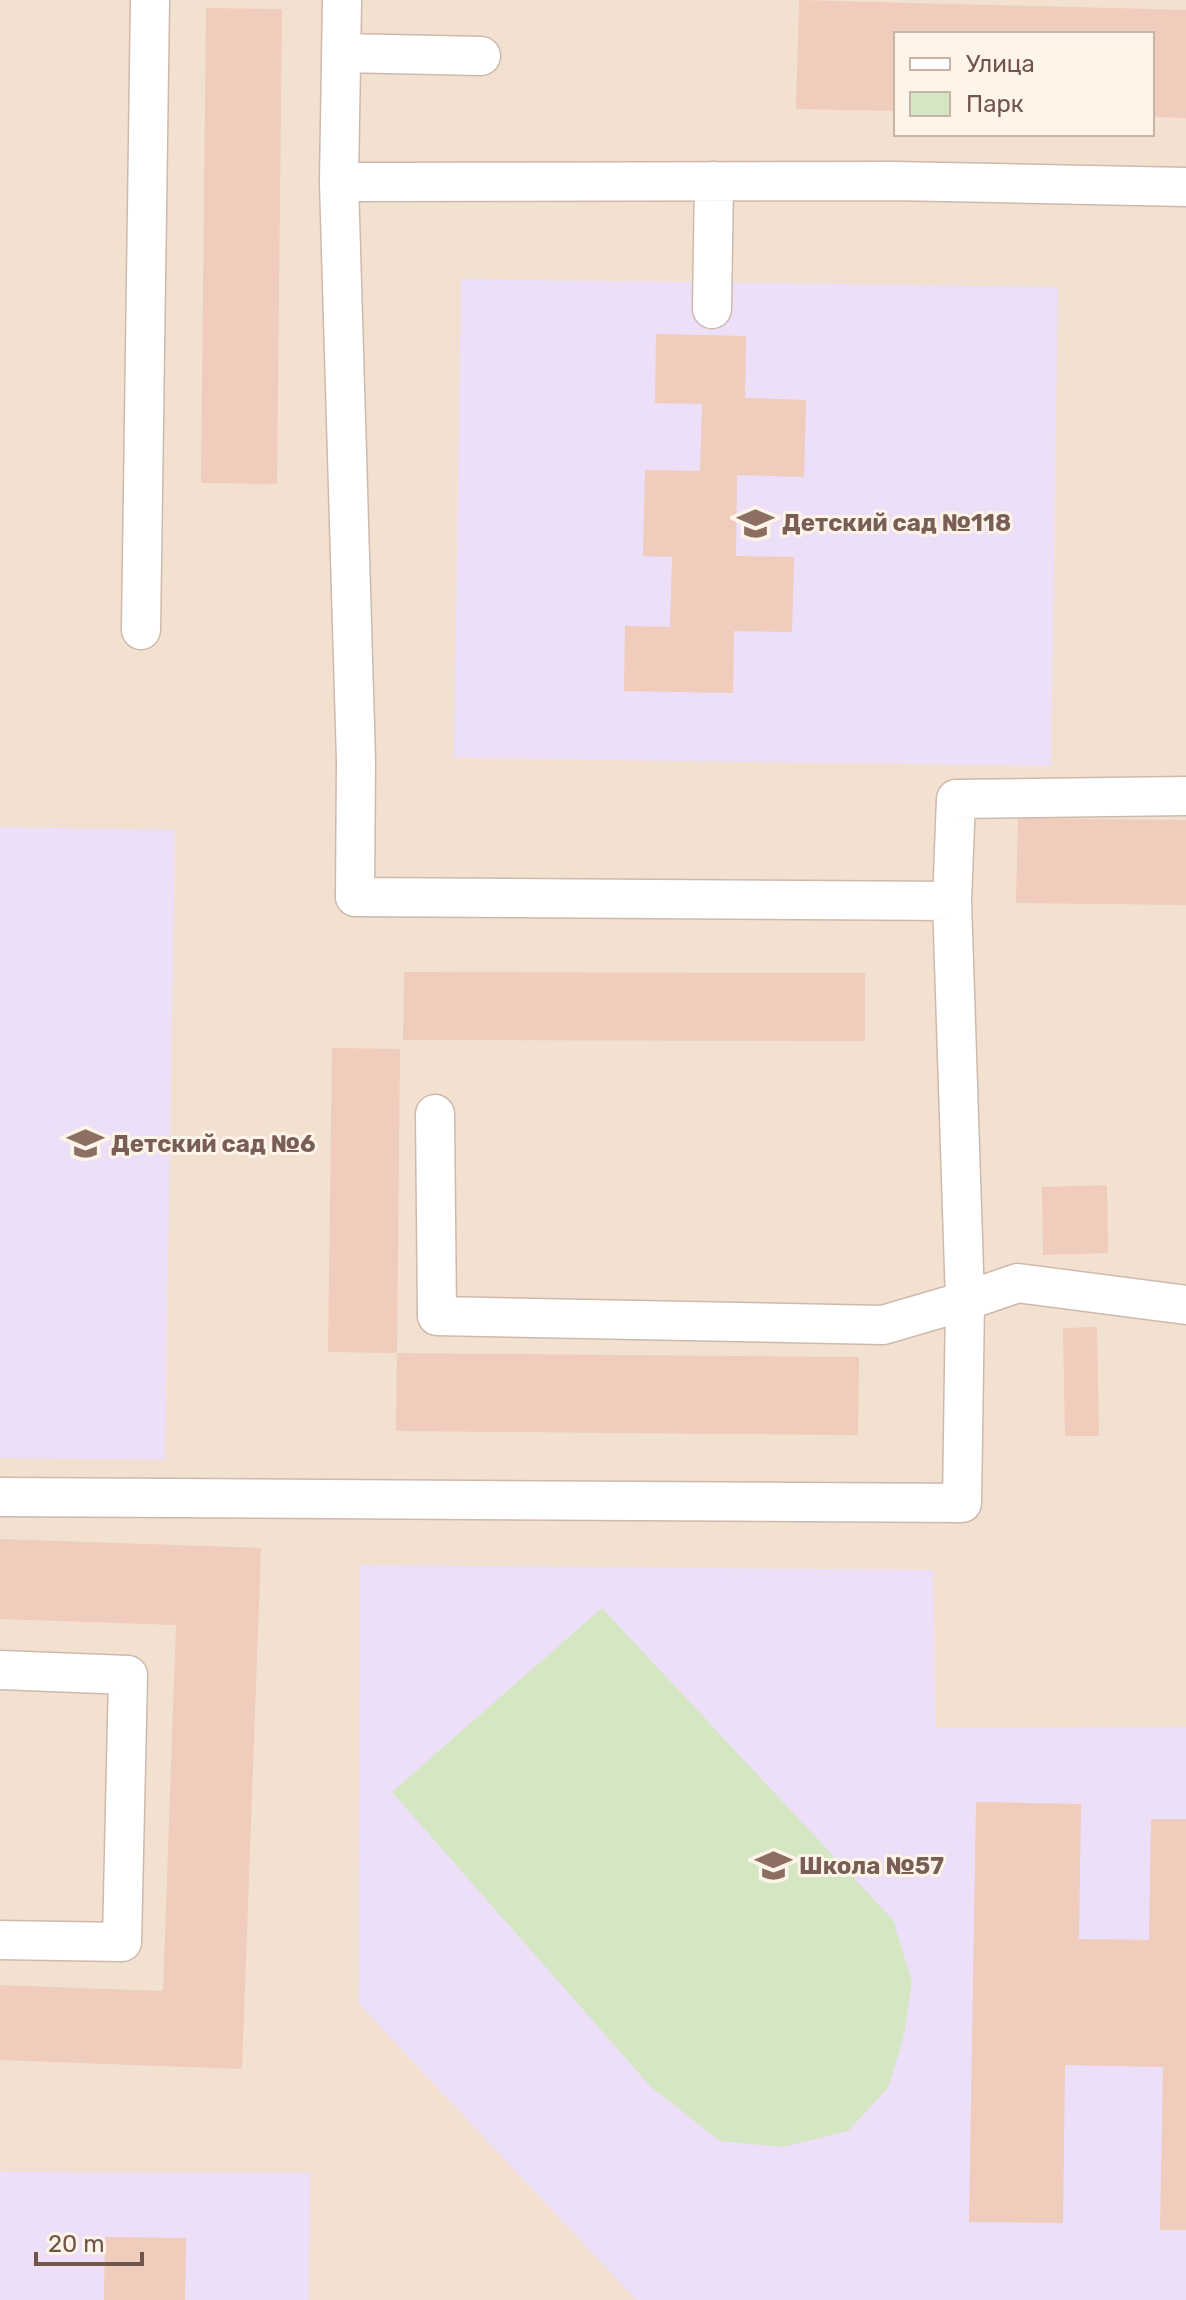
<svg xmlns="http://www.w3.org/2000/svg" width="1186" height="2300" font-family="Rubik,sans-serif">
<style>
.residential{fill:#f2e1d1;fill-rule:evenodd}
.education{fill:#ecdff7}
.green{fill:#d4e7c2}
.building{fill:#efccbb}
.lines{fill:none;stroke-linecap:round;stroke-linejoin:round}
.minor-casing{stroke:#ceb9ac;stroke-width:41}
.minor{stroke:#fff;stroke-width:38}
.labels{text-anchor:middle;stroke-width:6;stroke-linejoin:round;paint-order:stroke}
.education-label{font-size:24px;font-weight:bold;fill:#785e54;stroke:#fef4e8;text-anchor:start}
</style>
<rect width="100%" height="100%" fill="#fbefe2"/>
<path class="residential" d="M0,0H1186V2300H0ZM896,34H1152V134H896Z"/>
<path class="education" d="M461,279L1058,287L1051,766L454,758Z
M0,827L175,830L165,1460L0,1458Z
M360,1565L933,1570L936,1728L1186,1727V2300H636L359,2004Z
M0,2172L310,2173L309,2300H0Z"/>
<path class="green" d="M602,1608L893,1920L912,1981L904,2035L888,2088L848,2131L782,2147L720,2141L651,2087L392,1792Z"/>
<path class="building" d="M799,0L1186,10V118L1152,117V34H896V111L796,109Z
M206,8L282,9L277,484L201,483Z
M656,334L746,336L745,398L806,400L804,477L737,475L736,556L794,557L792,632L734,631L733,693L624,691L625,626L670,627L672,557L643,556L645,470L700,471L702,404L655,403Z
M1018,818L1186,820V905L1016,903Z
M404,972L865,973V1041L403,1040Z
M332,1048L400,1049L397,1353L328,1352Z
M1107,1185L1108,1253L1043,1255L1042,1187Z
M1097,1327L1099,1436H1065L1063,1328Z
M397,1353L859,1357L858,1435L396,1431Z
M0,1539L261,1548L242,2069L0,2060V1985L163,1991L176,1625L0,1619Z
M976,1802L1081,1804L1079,1939L1149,1940L1151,1819H1186V2230H1160L1163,2067L1065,2065L1063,2223L969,2222Z
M105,2237L186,2238L185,2300H104Z"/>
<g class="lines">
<defs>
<path id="minor" d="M342,0L339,182L356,761L355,897L952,901L965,1301L883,1325L437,1316L435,1114
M342,53L481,56
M339,182L894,181L1186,187
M712,309L714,181
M141,630L150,0
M952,901L956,799L1186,796
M0,1497L962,1503L965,1301L1018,1283L1186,1305
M0,1670L128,1675L122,1942L0,1940"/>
</defs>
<use href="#minor" class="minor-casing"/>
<use href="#minor" class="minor"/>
</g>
<defs>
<symbol id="school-bare" viewBox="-9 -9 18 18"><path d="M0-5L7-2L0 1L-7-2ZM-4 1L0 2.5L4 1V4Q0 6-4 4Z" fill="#8d6e63" stroke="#fef4e8" stroke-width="2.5" paint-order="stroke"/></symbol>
</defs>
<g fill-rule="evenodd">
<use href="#school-bare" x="730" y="498" width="51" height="51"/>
<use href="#school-bare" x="60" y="1118" width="51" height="51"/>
<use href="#school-bare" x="748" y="1840" width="51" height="51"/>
</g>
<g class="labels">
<g class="education-label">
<text x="782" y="531">Детский сад №118</text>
<text x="111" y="1152">Детский сад №6</text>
<text x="799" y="1874">Школа №57</text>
</g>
</g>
<rect x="894" y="32" width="260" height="104" fill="#fef4e8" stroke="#c6b4a9" stroke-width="2"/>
<rect x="910" y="58" width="40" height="12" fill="#ffffff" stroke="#c6b4a9" stroke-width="2"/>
<text x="966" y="72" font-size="24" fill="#71554a">Улица</text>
<rect x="910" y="92" width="40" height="24" fill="#d4e7c2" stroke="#c6b4a9" stroke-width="2"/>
<text x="966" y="112" font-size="24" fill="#71554a">Парк</text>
<path d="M36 2252v12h106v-12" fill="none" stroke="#71554a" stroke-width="4"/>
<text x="48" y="2252" font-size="24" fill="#71554a" stroke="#fef4e8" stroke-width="6" paint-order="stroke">20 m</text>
</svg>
